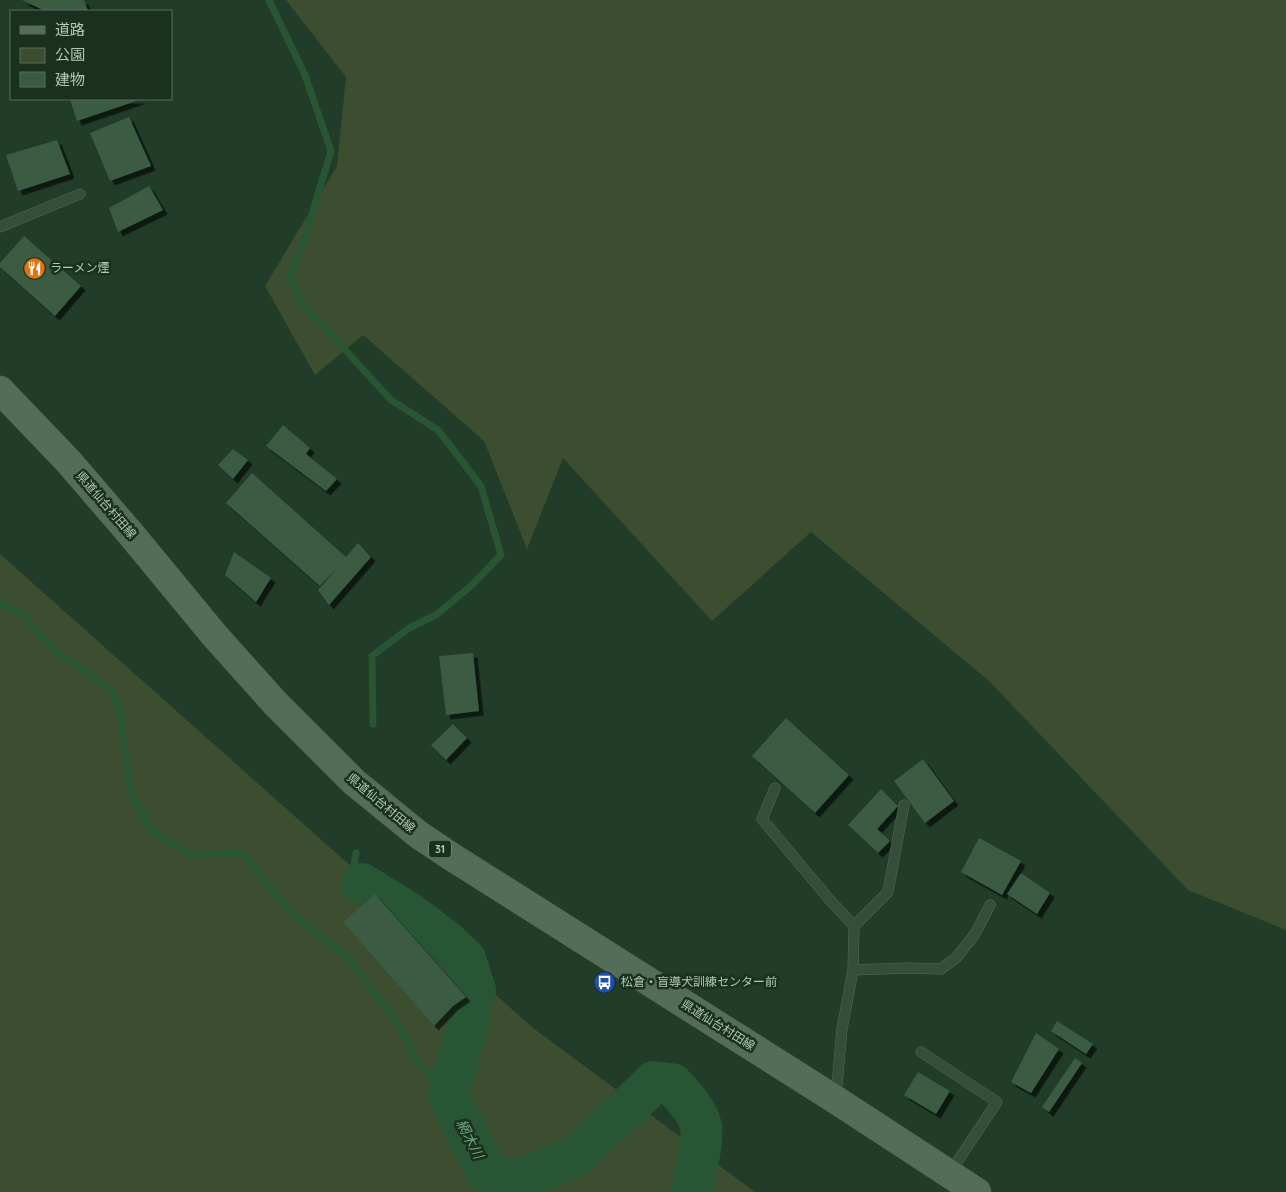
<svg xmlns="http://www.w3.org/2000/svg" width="1286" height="1192" font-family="Quicksand,'Noto Sans JP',sans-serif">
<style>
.green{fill:#3d4d2f}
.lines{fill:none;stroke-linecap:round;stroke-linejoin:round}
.stream{stroke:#285533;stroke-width:7}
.river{stroke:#285533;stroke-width:42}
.building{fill:#3a5b42;filter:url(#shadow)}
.service-casing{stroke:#546a59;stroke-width:11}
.primary-casing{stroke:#425847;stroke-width:29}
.service{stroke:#354d3b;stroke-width:10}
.primary{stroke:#536d59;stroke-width:28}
.labels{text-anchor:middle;stroke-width:5;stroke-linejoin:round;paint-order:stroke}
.shield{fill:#1b3120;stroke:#849b8a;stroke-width:1}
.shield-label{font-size:11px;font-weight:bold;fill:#b1c8b7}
.poi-label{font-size:12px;fill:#b1c8b7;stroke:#1b3120;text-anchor:start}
.street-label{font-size:12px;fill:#b1c8b7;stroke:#1b3120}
.water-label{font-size:14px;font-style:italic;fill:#68a977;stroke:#1b3120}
</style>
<defs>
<filter id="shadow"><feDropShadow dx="4.5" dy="4.5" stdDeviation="0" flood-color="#0009"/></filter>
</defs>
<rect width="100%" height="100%" fill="#213c28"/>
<path class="green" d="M286,0H1286V930L1188,890L990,682L811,532L712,621L563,458L527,549L484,441L363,335L315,375L265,286L337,166L346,77Z
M0,554L533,1028L755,1192H0Z"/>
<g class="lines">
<path class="stream" d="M269,0L305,75L331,151L303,243L289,278L304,305L391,400L438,430L481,486L501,555L472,585L436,615L409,628L372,656L373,724
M0,602L23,615L54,650L112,690L119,710L131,793L152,831L190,855L242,853L291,913L347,957L399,1026L419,1064L448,1096
M356,853L353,870L362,884"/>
<path class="river" d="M362,884L409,913L447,942L465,959L475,990L464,1039L448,1096L486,1171L513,1183L569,1160L580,1152L595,1135L617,1118L654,1082L672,1084C683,1096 697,1110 701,1126C704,1140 694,1177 692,1192"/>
</g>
<path class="building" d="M22,0H84L88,11H45Z
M70,99H142L77,121Z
M129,117L151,166L110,181L90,133Z
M57,140L70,174L18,191L6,155Z
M149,186L163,210L118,232L109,208Z
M24,236L81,286L55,316L0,267V263Z
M283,425L310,448L306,454L337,479L326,491L266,446Z
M233,449L248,460L233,479L218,465Z
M252,473L346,557L358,543L371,557L329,605L318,590L338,567L320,586L226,503Z
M234,552L271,578L256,602L225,575Z
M473,653L479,711L446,715L439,656Z
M786,718L849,775L815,813L752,756Z
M453,724L467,738L446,760L431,745Z
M923,759L954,801L925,823L894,781Z
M881,789L898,806L877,829L890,841L878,853L848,825Z
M979,838L1021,861L1002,895L961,872Z
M1021,873L1050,893L1037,914L1007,894Z
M375,894L466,997L453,1006L434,1026L343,922Z
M1057,1021L1093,1044L1086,1054L1051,1031Z
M1036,1033L1059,1049L1031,1093L1011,1082Z
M1075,1058L1082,1063L1049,1112L1042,1107Z
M918,1072L950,1091L936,1114L904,1095Z"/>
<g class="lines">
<defs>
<path id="service" d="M0,227L80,194
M775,788L762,819L829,899L854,926L853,970L842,1029L836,1096
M854,926L888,892L904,805
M853,970L907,968L941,969L956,958L975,934L990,905
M921,1052L997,1102L949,1174"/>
<path id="primary" d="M0,390L68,461L130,533L215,636L275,703L354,782L419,835L452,857L836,1100L977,1192"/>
</defs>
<use href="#service" class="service-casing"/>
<use href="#primary" class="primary-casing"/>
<use href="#service" class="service"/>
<use href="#primary" class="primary"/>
</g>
<defs>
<symbol id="restaurant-disc" viewBox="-11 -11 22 22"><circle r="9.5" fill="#e8710a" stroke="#1b3120"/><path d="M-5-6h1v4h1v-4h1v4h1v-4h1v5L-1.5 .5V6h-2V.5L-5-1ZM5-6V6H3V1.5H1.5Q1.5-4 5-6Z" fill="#fff"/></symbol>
<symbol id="bus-disc" viewBox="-11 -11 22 22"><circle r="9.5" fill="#1a4fb4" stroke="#1b3120"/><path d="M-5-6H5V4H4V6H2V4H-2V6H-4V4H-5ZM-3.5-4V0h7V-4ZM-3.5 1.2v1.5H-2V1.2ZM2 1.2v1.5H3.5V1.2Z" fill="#fff"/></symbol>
</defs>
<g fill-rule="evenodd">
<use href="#restaurant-disc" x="22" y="256" width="25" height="25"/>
<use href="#bus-disc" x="592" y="970" width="25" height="25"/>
</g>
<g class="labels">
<rect class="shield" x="429" y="840.5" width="22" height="17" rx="4"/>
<g class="shield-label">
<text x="440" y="853">31</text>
</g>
<g class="poi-label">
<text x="50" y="272">ラーメン煙</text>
<text x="621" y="986">松倉・盲導犬訓練センター前</text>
</g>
<g class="street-label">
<text transform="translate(106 505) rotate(49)" y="4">県道仙台村田線</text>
<text transform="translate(381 803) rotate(40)" y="4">県道仙台村田線</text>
<text transform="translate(718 1025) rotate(32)" y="4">県道仙台村田線</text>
</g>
<g class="water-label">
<text transform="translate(470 1139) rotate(63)" y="5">網木川</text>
</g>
</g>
<rect x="10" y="10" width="162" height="90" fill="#1b3120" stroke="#576d5c"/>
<rect x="20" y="26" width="25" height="8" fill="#536d59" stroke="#576d5c"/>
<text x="55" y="35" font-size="15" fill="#b1c8b7">道路</text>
<rect x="20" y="48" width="25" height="15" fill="#3d4d2f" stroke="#576d5c"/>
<text x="55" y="60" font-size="15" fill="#b1c8b7">公園</text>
<rect x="20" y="72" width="25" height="15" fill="#3a5b42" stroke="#576d5c"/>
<text x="55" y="85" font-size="15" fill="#b1c8b7">建物</text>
</svg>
